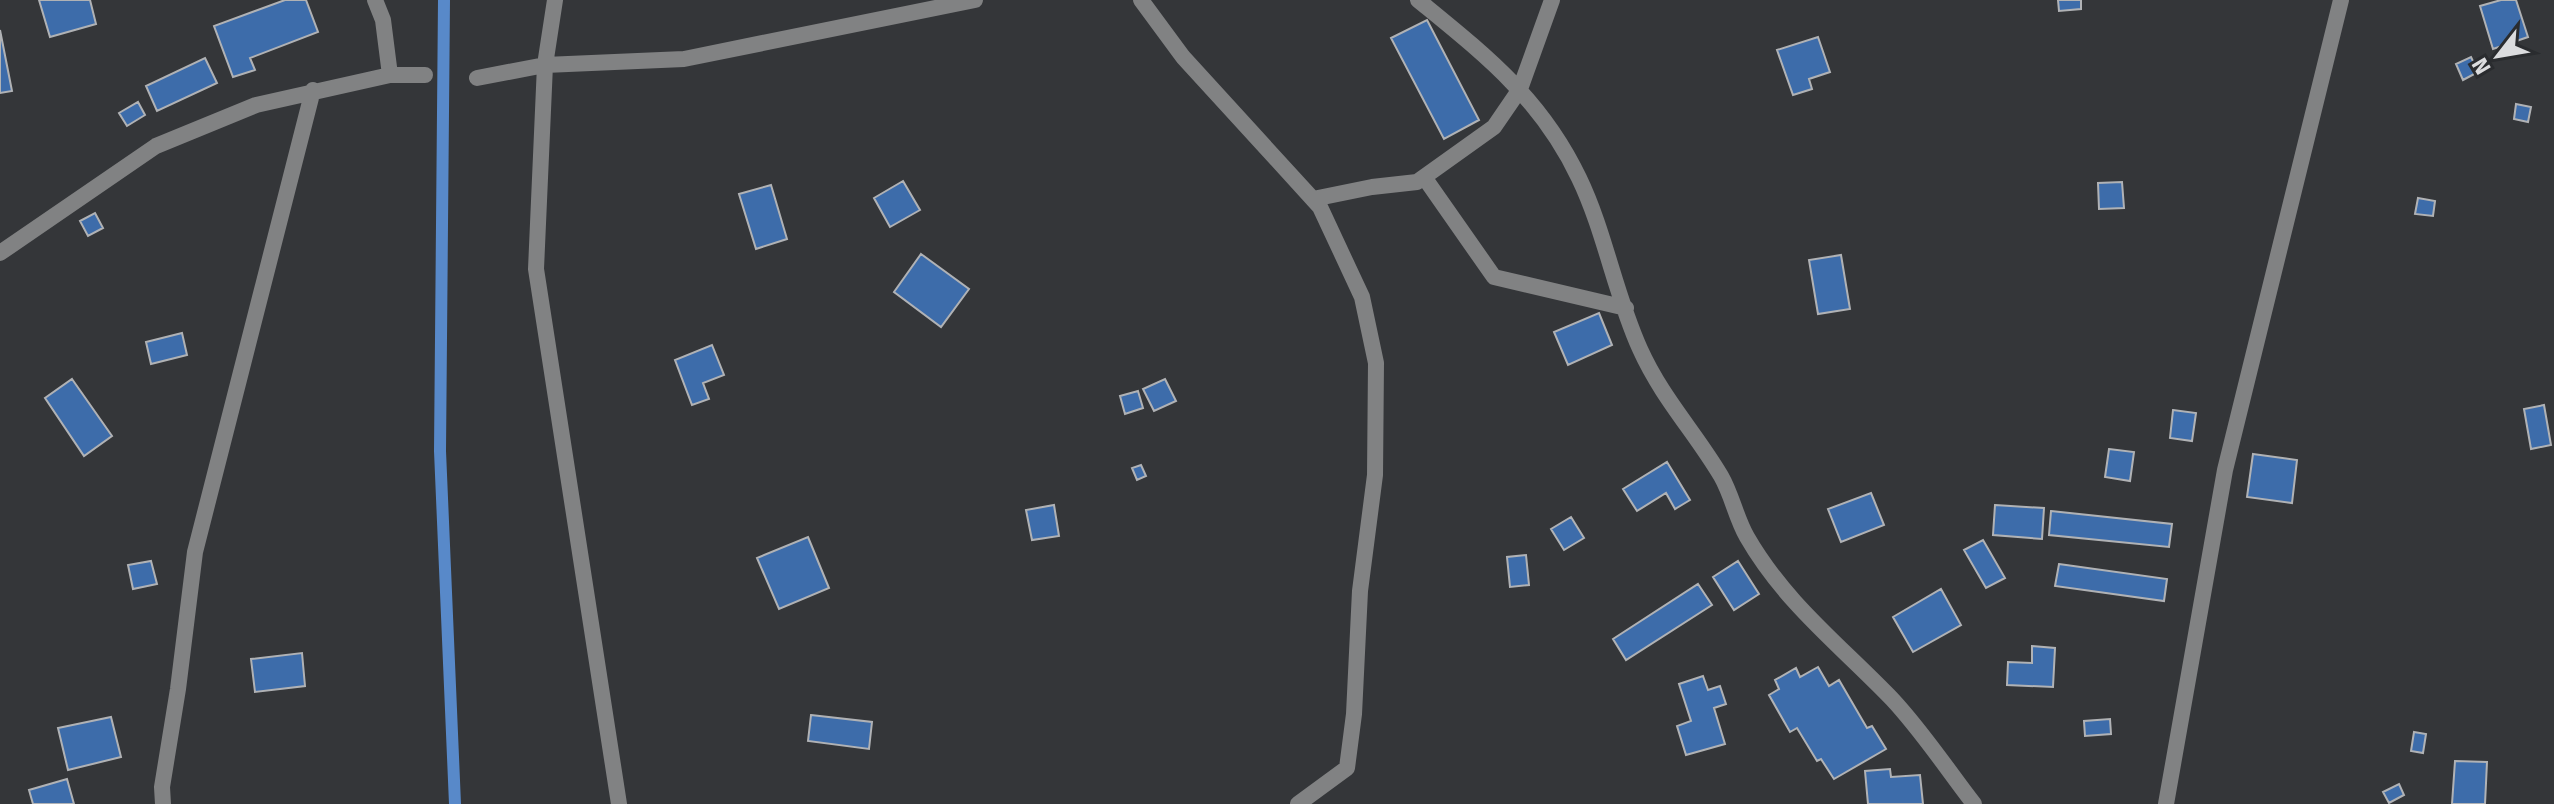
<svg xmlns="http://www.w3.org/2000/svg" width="2554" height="804" font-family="'Fira Sans',sans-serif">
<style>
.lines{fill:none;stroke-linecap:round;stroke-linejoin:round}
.stream{stroke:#5889c9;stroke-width:12}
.building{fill:#3d6caa;stroke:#b0b2b5;stroke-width:2}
.street{stroke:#818283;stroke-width:16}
</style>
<rect width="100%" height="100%" fill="#343639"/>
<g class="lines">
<path class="stream" d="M444,0L440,451L455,804"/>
</g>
<path class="building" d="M39,0H90L96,24L50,37Z
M285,0H306L318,32L250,58L255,70L233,77L214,26Z
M2058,0H2081V9L2059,11Z
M2501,0H2516L2528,37L2493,49L2480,6Z
M1427,20L1479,120L1444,139L1391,38Z
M0,30L12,91L0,93Z
M1818,37L1830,72L1809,79L1812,89L1793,95L1777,50Z
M2471,57L2478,72L2463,80L2456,64Z
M205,58L217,83L157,111L146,86Z
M138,102L145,115L127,126L119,113Z
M2516,104L2531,107L2528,122L2514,119Z
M903,181L920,210L890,227L874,198Z
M2122,182L2124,208L2099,209L2098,183Z
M771,185L787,239L756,249L739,194Z
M2418,198L2435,201L2433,216L2415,214Z
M95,213L103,228L88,236L80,221Z
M921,254L969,289L941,327L894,292Z
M1841,255L1850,309L1818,314L1809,260Z
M1599,313L1612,345L1568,365L1554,332Z
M182,333L187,355L151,364L146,342Z
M712,345L724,375L703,383L709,399L692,405L675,360Z
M72,379L112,436L84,456L45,398Z
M1165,379L1176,401L1154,411L1143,389Z
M1138,391L1143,408L1125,414L1120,396Z
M2544,405L2551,445L2531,449L2524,409Z
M2173,410L2196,413L2192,441L2170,438Z
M2109,449L2134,452L2130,481L2105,477Z
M2253,454L2297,460L2292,503L2247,497Z
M1667,462L1690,500L1675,509L1666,493L1637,511L1623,489Z
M1141,465L1146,476L1137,480L1132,468Z
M1871,493L1884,525L1841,542L1828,509Z
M1054,505L1059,536L1032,540L1026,510Z
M1995,505L2044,508L2042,539L1993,535Z
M2051,511L2172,524L2169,547L2049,535Z
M1571,517L1584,538L1564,550L1551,529Z
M808,537L829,588L779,609L757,558Z
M1983,540L2005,578L1986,588L1964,550Z
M1526,555L1529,585L1510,587L1507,557Z
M151,561L157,584L133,589L128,565Z
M1738,561L1759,594L1734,610L1713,577Z
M2059,564L2167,579L2164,601L2055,586Z
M1698,584L1712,605L1626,660L1613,639Z
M1941,589L1961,625L1913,652L1893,617Z
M2032,646L2055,648L2053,687L2007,685L2008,662L2032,663Z
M302,653L305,686L255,692L251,659Z
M1818,667L1829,686L1839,680L1867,728L1872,726L1886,749L1834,779L1821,759L1817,761L1797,728L1790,732L1769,695L1779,689L1775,680L1796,668L1800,677Z
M1703,676L1708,690L1720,686L1726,704L1714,708L1725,744L1686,755L1677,726L1691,721L1679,684Z
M811,715L872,722L869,749L808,741Z
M111,717L121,757L68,770L58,728Z
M2110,719L2111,734L2085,736L2084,721Z
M2414,732L2426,734L2423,753L2411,751Z
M2455,761L2487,762L2485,804H2452Z
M1890,769L1891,777L1920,775L1923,804H1868L1865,771Z
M67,779L74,804H33L29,790Z
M2399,784L2404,795L2389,803L2383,792Z"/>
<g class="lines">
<path class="street" d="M375,0L383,20L390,75
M555,0L545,65L536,269L619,804
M1141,0L1183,57L1320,207L1362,297L1376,363L1375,475L1360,591L1354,714L1347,768L1298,804
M1418,0C1484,54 1541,98 1579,178C1605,232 1615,294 1640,349C1662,398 1695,432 1721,476C1732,495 1736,518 1747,537C1785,603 1840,645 1892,699C1922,731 1947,769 1974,804
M477,78L545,65L684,59L975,0
M1424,177L1494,277L1626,308
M1313,199L1372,187L1417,182L1494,127L1520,89L1552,0
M0,253L156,146L256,105L390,75H425
M163,804L162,787L178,689L195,552L313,90
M2166,804L2225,470L2341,0"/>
</g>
<g transform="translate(2498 56) rotate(239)" stroke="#2a2c2f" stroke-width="6" paint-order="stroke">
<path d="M0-6L14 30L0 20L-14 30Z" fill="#dbdcde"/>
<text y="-12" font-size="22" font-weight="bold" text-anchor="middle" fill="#dbdcde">N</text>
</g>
</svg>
